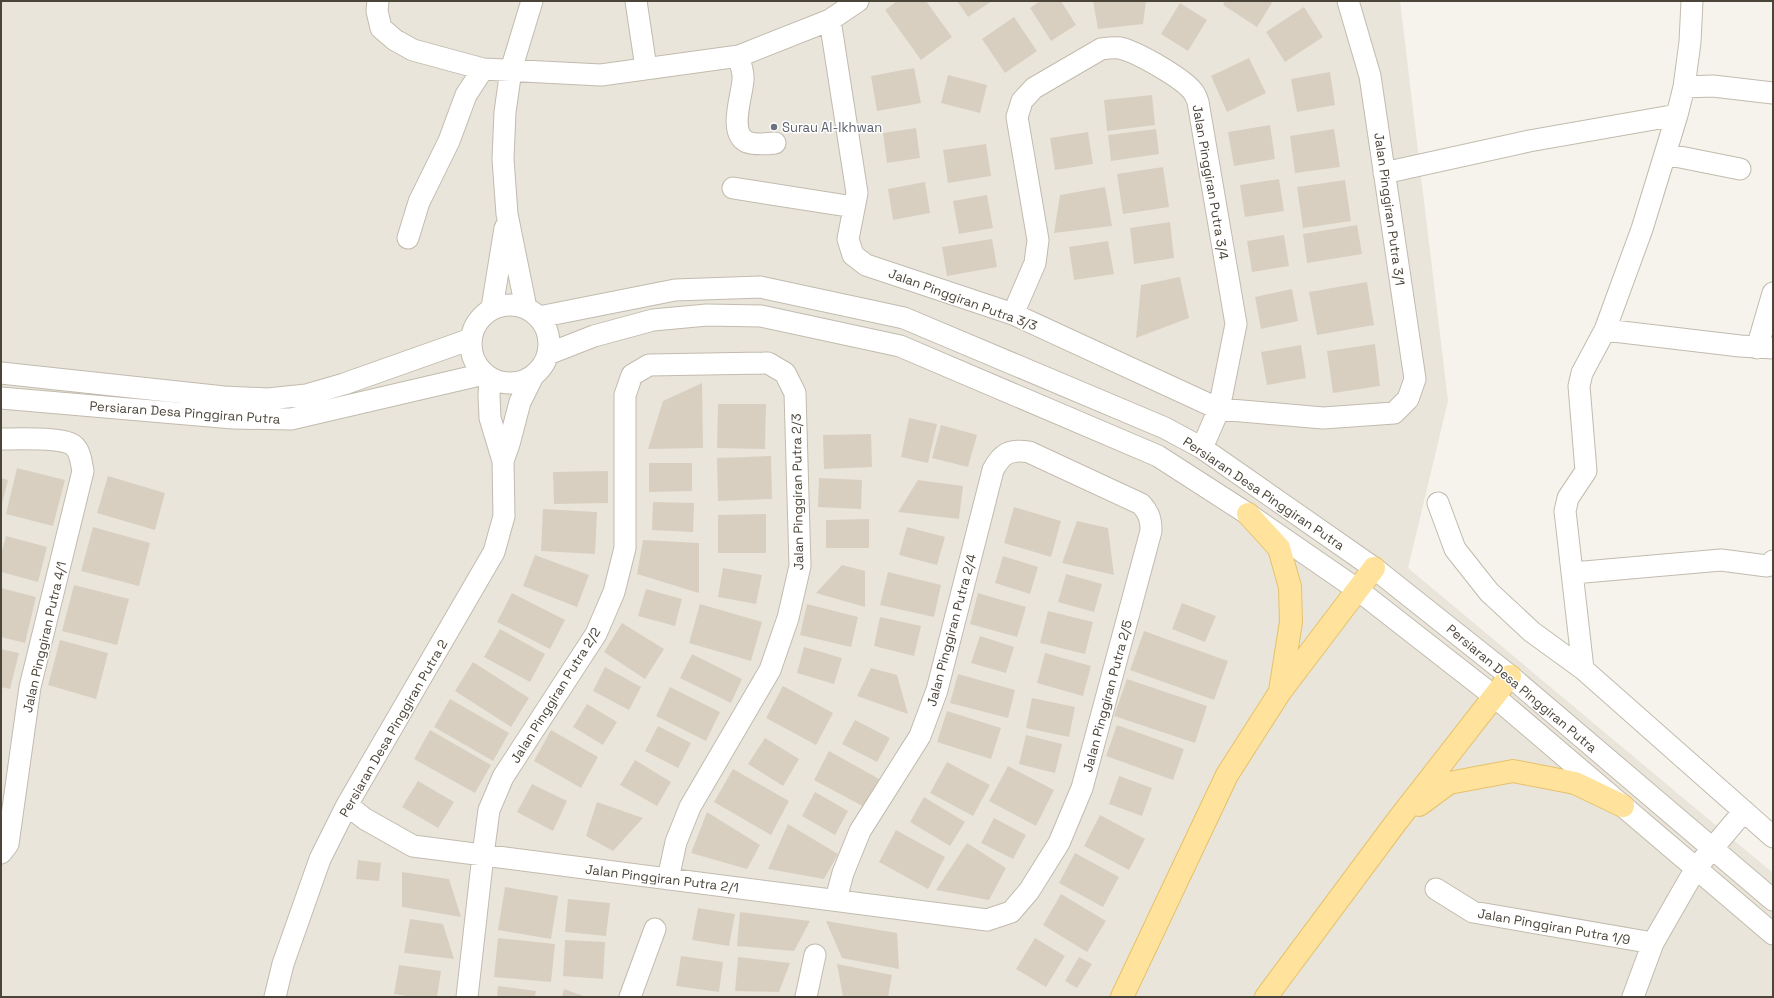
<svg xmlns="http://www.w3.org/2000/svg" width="1774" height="998" font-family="'Space Grotesk',sans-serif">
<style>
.residential{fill:#eae5da}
.building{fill:#d8cfc1}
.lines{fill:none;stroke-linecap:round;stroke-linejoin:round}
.minor-casing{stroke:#c2bbae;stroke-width:23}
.major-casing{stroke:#e6c16a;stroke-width:24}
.minor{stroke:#fff;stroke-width:21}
.major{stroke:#ffe39c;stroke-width:22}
.worship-dot{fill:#6b7280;stroke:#fff;stroke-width:1.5}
.labels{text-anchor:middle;stroke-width:3;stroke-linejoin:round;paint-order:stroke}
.worship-label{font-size:13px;fill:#5b616d;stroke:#fff;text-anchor:start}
.street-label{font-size:13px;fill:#4b4439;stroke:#fff}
</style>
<rect width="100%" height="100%" fill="#f6f3ec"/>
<path class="residential" d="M1,1H1400L1448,401L1408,568L1773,873V997H1Z"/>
<path class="building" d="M897,1H926L952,37L921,60L885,10Z
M957,1H992L968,17Z
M1040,1H1061L1076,25L1051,41L1030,8Z
M1093,1H1146L1143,24L1098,29Z
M1225,1H1273L1257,27L1223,5Z
M1180,3L1207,20L1188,51L1161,34Z
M1304,7L1323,37L1285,62L1266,32Z
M1014,17L1037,51L1005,73L982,39Z
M1249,58L1266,93L1227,112L1211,76Z
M914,68L921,103L877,111L871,76Z
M1330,72L1335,105L1297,112L1291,79Z
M948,75L987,85L980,113L941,103Z
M1152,95L1155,125L1107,131L1104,100Z
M1270,125L1275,159L1234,166L1228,132Z
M916,128L920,158L887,163L883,133Z
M1156,129L1159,154L1111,161L1108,135Z
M1334,129L1340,167L1295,173L1290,136Z
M1088,132L1093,164L1055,170L1050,138Z
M986,144L991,176L948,183L943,150Z
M1163,167L1169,207L1123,214L1117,174Z
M1279,179L1284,211L1245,217L1240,185Z
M1345,180L1351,221L1303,228L1297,187Z
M925,182L930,213L893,220L888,189Z
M1105,187L1112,226L1054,233L1060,195Z
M987,195L993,228L959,234L953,201Z
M1170,222L1174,258L1134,264L1130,228Z
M1357,225L1362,254L1307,263L1303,234Z
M1284,235L1289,266L1252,272L1247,241Z
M992,239L997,267L947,276L942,247Z
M1108,241L1114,274L1074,280L1069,247Z
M1180,277L1189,318L1136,338L1141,285Z
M1367,282L1374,325L1317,335L1309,292Z
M1292,289L1298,321L1261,329L1255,297Z
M1375,344L1380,386L1333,393L1327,351Z
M1301,345L1306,378L1267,385L1261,352Z
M702,383L703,448L648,449L663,401Z
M718,404H766L765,449L717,448Z
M909,418L937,424L928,463L901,457Z
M941,425L977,435L968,467L932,458Z
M871,434L872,467L824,469L823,435Z
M771,456L772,499L718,501L717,458Z
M649,463H692V491L649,492Z
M17,468L65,480L53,526L6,514Z
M608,471V503L554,504L553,472Z
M108,476L165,493L155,530L97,513Z
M1,478L8,480L2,504H1Z
M819,478L862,480L861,509L818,507Z
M918,480L963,486L959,519L898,512Z
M653,502L694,503L693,532L652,530Z
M1014,507L1061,521L1051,557L1004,543Z
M543,509L597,512L595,554L541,551Z
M766,514V553H718V515Z
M869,519V548H826V520Z
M1077,521L1108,528L1114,575L1062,563Z
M93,527L150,543L139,586L81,571Z
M907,527L945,537L937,565L899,555Z
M6,536L47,547L38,582L1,572V554Z
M643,540L699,543V593L637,574Z
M535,555L589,575L577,607L523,586Z
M1003,556L1038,567L1030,594L995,583Z
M842,565L865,571V607L816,593Z
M723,568L762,575L756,604L718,597Z
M888,572L941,585L934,617L880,605Z
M1066,574L1102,584L1094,612L1058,602Z
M74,585L129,599L117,645L62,631Z
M1,588L36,597L25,643L1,637Z
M646,589L682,599L675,626L638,616Z
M512,593L565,620L550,649L497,622Z
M978,593L1026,607L1017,637L970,624Z
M1182,603L1216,616L1205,642L1172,629Z
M700,604L762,622L751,661L689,643Z
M807,604L858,617L851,647L800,635Z
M1048,611L1093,622L1085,654L1040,643Z
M880,617L921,626L914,656L874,646Z
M622,623L664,649L645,679L604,652Z
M500,629L545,654L530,682L484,657Z
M1144,631L1228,661L1214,700L1130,670Z
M980,636L1014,647L1006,673L971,663Z
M60,640L108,653L96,699L48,685Z
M804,647L842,658L834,684L797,673Z
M1,649L19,653L10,689L1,687Z
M1045,653L1091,666L1083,696L1037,683Z
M692,654L742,679L731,703L680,678Z
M473,662L529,698L511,727L455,691Z
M605,667L641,687L629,710L593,691Z
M871,668L897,675L908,714L857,696Z
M958,674L1015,690L1008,718L950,703Z
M1127,679L1207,706L1195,743L1114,716Z
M783,686L833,713L816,745L766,718Z
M670,687L720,712L706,741L656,716Z
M1032,698L1075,707L1069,737L1026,728Z
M450,699L509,733L493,761L434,727Z
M587,704L617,722L603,745L573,727Z
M947,711L1001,728L991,759L937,742Z
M855,720L890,738L877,762L842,744Z
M1117,725L1184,749L1173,780L1106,756Z
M658,726L691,743L678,768L645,751Z
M430,730L491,765L475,793L414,759Z
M551,730L598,757L581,788L534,761Z
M1026,735L1062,744L1055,773L1019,764Z
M765,738L799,759L783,786L748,764Z
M829,751L881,780L866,808L814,780Z
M635,760L671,782L657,806L620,785Z
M947,762L990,785L973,816L930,793Z
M1008,766L1054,790L1036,826L989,801Z
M733,769L789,801L771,835L714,802Z
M1119,776L1152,788L1142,816L1109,804Z
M418,781L454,802L438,828L402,807Z
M532,784L567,801L553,831L517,812Z
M815,792L848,811L835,835L802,816Z
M924,797L965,822L950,846L910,822Z
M597,802L643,818L613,851L586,836Z
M707,812L760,845L747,869L691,853Z
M1100,815L1145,839L1129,870L1084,846Z
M994,818L1026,835L1013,859L981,843Z
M788,824L838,854L824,879L768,869Z
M896,830L945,857L928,889L879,862Z
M967,843L1006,868L989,900L936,890Z
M1075,853L1119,877L1103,907L1059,883Z
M358,860L381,863L379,881L356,879Z
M402,872L449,879L461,917L402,907Z
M505,887L558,896L551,939L498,930Z
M1061,894L1106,921L1087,952L1043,925Z
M568,899L610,903L606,936L565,932Z
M698,908L735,914L729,946L692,940Z
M740,912L810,921L794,951L737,946Z
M410,919L443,924L454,959L404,953Z
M826,921L897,933L899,969L842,958Z
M498,938L555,944L551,982L494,977Z
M1035,938L1065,956L1046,987L1016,969Z
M565,940L605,942L603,979L563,976Z
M681,956L723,962L719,992L676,986Z
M738,957L790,963L779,992L735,991Z
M1079,957L1092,964L1077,988L1065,981Z
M837,964L892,975L888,997H843Z
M399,965L441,971L437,997H414L394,994Z
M498,986L536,991L535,997H497Z
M564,989L586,997H562Z"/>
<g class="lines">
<defs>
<path id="minor" d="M378,1L377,11L381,28L395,40L413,50L483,69L601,75L739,56L830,20L858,1
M636,1L646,68
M830,20L857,193L848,239L853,255L866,265L1013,314L1219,409L1323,418L1394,413L1408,399L1415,379L1370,76L1348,1
M739,56C740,64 744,73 743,80C742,96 728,133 747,142C755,145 766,144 775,143
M1684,87L1713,86L1773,93
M1665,154L1740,169
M1384,173L1529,141L1677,115
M733,188L854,207
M408,238L419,202L449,141L466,95L483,69
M471 344a39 39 0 1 1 78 0a39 39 0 1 1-78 0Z
M492,308L505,228
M526,308L507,214L503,159L505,112L511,70L532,1
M1013,314L1035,263L1038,240L1017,117L1022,101L1034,88L1101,49C1108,48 1113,47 1120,48C1137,52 1185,79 1194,93C1196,96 1197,99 1198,102L1236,324L1219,409L1202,448
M539,317L675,290L760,287L904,318L1165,428L1202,448L1374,568L1510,676L1773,900
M1605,330L1740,346L1773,348
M1757,348L1773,293
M548,354L594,336L653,320L707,315L761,316L900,346L1158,456L1248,514L1358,590L1495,697L1773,934
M1,373L224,397L268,399L306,395L344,384L471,339
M1,398L233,418L291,419L484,374
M1,439C18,439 61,437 73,445C81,451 81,463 83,471L30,687L8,844L1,853
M503,461L509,444L520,402L533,376
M1438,503L1455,549L1489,592L1532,632L1583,669L1773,837
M1573,573L1721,560L1767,566L1772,564L1773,561
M1583,669L1565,511L1568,498L1586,471L1579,386L1582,373L1605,330L1642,229L1677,115L1684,87L1690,42L1692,1
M347,805L365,819L413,846L987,920L1011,912L1029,891L1059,843L1082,788L1151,531C1151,519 1149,513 1141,504L1029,452C1010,449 1002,453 993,470L937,690L920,736L860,831L843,873L836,899
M1436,889L1473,912L1653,943
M275,997L283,964L320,859L347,805L494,552L504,516L503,461L490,418L489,395L490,378
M467,997L483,855L489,810L503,777L596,634L614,592L625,548V395L632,375L649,365L768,363L785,373L795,393L800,566L788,618L770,670L690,807L676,842L668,879
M630,997L655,929
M806,997L815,955
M1633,997L1653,943L1696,868L1744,811"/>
<path id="major" d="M1248,514L1279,548L1290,587L1291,622L1280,691
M1419,805L1449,783L1513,771L1575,783L1623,806
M1122,997L1227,775L1280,692L1374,568
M1266,997L1397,821L1510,676"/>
</defs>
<use href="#minor" class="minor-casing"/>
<use href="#major" class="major-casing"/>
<use href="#minor" class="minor"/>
<use href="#major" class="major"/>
</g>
<circle class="worship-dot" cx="774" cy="127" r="4"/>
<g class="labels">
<g class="worship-label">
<text x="782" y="132">Surau Al-Ikhwan</text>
</g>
<g class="street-label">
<text transform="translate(1211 182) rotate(80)" y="5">Jalan Pinggiran Putra 3/4</text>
<text transform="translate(1390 209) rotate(82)" y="5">Jalan Pinggiran Putra 3/1</text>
<text transform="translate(963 299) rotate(20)" y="5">Jalan Pinggiran Putra 3/3</text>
<text transform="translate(185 412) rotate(4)" y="5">Persiaran Desa Pinggiran Putra</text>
<text transform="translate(797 492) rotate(-91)" y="5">Jalan Pinggiran Putra 2/3</text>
<text transform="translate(1264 493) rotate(34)" y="5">Persiaran Desa Pinggiran Putra</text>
<text transform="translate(951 630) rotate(-75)" y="5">Jalan Pinggiran Putra 2/4</text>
<text transform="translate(44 637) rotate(-77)" y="5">Jalan Pinggiran Putra 4/1</text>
<text transform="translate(1522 688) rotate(40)" y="5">Persiaran Desa Pinggiran Putra</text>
<text transform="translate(555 695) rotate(-58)" y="5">Jalan Pinggiran Putra 2/2</text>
<text transform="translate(1107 696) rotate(-75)" y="5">Jalan Pinggiran Putra 2/5</text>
<text transform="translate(393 728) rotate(-60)" y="5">Persiaran Desa Pinggiran Putra 2</text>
<text transform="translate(662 878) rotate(7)" y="5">Jalan Pinggiran Putra 2/1</text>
<text transform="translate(1554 926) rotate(10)" y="5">Jalan Pinggiran Putra 1/9</text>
</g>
</g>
<rect width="1774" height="998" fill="none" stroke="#4b4439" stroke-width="4"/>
</svg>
